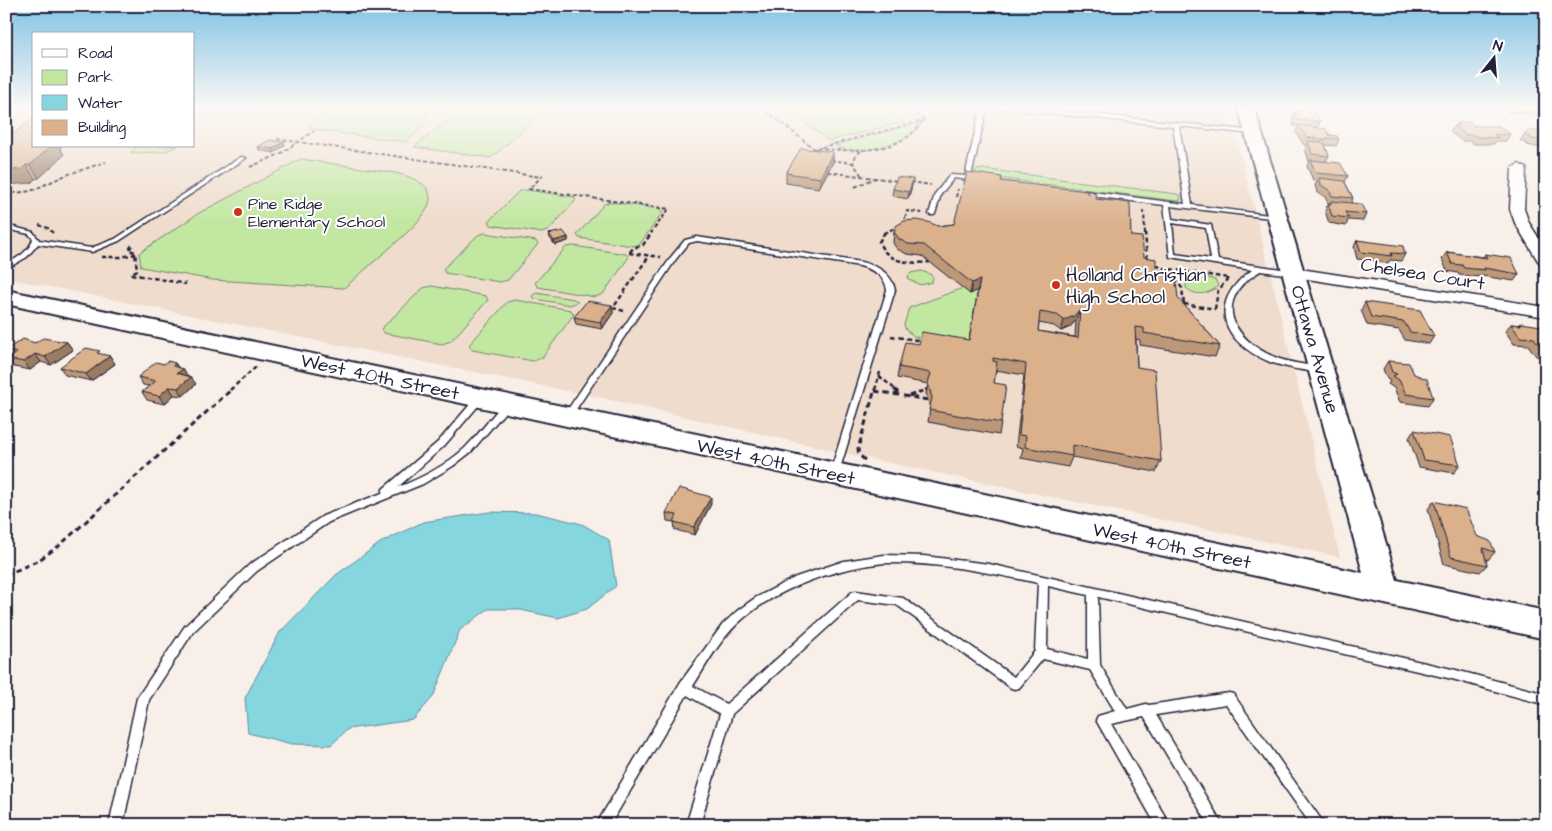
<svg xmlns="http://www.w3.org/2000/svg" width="1552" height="831" font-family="'Architects Daughter',sans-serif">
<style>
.built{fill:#efdccc}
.green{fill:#c2e7a1;stroke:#72846e}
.water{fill:#85d6de;stroke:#5d8e9d}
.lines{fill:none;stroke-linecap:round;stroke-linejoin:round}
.lane-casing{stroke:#22223b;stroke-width:3}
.street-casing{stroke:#22223b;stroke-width:3}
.secondary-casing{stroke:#22223b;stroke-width:4}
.path-far2{stroke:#22223b;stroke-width:2;stroke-dasharray:4 2.5;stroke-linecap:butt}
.path-far1{stroke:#22223b;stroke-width:2.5;stroke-dasharray:4.5 3;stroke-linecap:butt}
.path{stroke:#22223b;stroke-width:3;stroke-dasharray:5.5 4;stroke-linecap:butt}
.lane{fill:#fff;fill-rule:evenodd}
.street{fill:#fff;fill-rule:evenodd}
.secondary{fill:#fff;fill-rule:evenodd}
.wall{fill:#bc9878;stroke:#22223b;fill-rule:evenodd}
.shaded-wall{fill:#997c62;stroke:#22223b}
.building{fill:#dbb18c;stroke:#22223b;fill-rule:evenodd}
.poi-dot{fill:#c8321e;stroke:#fff;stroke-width:2}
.labels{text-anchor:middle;stroke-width:4;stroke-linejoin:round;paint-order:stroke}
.far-poi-label{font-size:16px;fill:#22223b;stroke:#fff;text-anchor:start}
.street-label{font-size:19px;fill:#22223b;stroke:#fff}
.poi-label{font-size:19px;fill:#22223b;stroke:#fff;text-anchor:start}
</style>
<rect width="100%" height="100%" fill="#f8efe8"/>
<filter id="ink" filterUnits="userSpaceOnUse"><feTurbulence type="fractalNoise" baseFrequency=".02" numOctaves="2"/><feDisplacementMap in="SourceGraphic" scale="10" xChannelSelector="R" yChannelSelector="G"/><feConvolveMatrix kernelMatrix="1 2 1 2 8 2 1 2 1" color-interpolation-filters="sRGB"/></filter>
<g filter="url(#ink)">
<path class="built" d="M6,107H34V146H194V107H1229L1340,557L880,461L593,396L6,278Z"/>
<path class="green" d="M336,107H428C430,124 416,133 405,142L311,129L309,125Z
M465,107H549L491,158L414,147Z
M783,107H882L904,122L829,141Z
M918,123L919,127C905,144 853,159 835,145Z
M137,146H178L163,152L131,153Z
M301,159L396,173C460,189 419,222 391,247C376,260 360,274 344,288L213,280L141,267L139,253L199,213Z
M982,169L1177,194L1180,195L1181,200L1176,201L981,176L975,173L976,170Z
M526,190L574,197L576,200L549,230L542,233L491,225L489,221L519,191Z
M610,202L660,209L663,212L640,244L633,246L579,238L577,235L604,204Z
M485,233L536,241L538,244L508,280L500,282L445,273L443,269L478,235Z
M574,246L626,254L629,257L603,294L595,297L538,287L535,283L566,247Z
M921,271L930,274L933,278L932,282L921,285L909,280L908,276L911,273Z
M1204,276L1215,280L1218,285L1216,288C1206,295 1195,296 1186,288V284L1191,279Z
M432,286L486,296L488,300L451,341L442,344L384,333L381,329L423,288Z
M963,288L970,294L978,290L968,345L915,337L906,330L904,325L909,308Z
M536,293L574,299L578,302L570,305L535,299L532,296Z
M515,300L571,310L574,314L542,358L533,361L472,350L469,345L507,302Z"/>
<path class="water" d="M489,512L536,513L582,524L609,540L616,586L587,609L558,618L516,609H488L460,630L433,697L413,720L348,729L331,745L292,744L248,733L245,698L280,632L336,575L380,543L423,522Z"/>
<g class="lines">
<defs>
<path id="lane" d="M985,107H992L986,112L971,176L980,179L977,181L954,178L941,194L935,214L934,215H930L929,214L935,194L950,175L965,176L980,111Z
M1002,107H1023L1255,131L1256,132L1253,134L1179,126L1192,205L1277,216L1280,218L1279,219L1170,206L1172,219L1211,225L1218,260L1295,271L1296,273L1292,275L1260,271C1252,277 1242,282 1237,292C1219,322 1251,348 1277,358C1292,364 1308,364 1323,368L1324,370L1323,372L1320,373C1303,370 1286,368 1270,362C1223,343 1205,303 1252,270L1170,257L1164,205L1084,195L1081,193L1084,191L1185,204L1173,126L1005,109ZM1172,223L1206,228L1211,259L1175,254Z
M241,157L246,158L119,241L92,252L38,244L27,257L6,269V264C17,258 29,252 33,239L29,234L6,229V225L33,232L39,240L91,248L115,239Z
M697,237L861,262C877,266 891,272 895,290L838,475H832L830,473L887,290C885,275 873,270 860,266L697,241L689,243L676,259L571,417H565L564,415L671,257L685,240Z
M481,394L485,397L484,399L444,446L398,487C422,478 446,465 465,448C479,434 492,416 505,401H511L512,403L511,405L471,452L453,466L423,484L329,522L257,571L193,632L149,700L123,825H109L137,698L185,626L249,565L323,516L382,493L383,489L438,442L478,395Z
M884,555L924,556L989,564L1043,576L1452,669L1546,694V705L1452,679L1098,597L1100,665L1127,709L1146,704L1149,705L1229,693L1233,694L1325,825H1311L1226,704L1156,715L1223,825H1209L1144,717L1111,724L1170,825H1156L1096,720L1098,716L1115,711L1090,670L1043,659L1019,688L1015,689L1011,688L897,605L858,600L732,714L700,825H686L720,714L687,695L610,825H596L680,683L723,624L737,611L755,598L796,577L844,561ZM884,563C936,562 987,572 1038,583L1035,651L1014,677L903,598L856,591L852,592L726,704L693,686C704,669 714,650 727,635C763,592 830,569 884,563ZM1048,586L1088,595V659L1047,649Z"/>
<path id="street" d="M1519,164L1526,168L1524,209L1529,223L1546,249V265L1541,264L1538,261L1515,223L1510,209L1512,168Z
M1294,268L1546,307V317L1289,276L1286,273L1289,270Z"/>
<path id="secondary" d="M1238,107H1254L1397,580L1546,611V639L6,304V290L1363,573Z"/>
</defs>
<use href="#lane" class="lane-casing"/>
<use href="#street" class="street-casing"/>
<use href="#secondary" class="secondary-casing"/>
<path class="path-far2" d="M761,107L816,150
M905,107L925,120
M963,107L972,108
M277,139L541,177
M817,148C852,152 903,155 923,120
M815,149L925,120
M861,151L856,155L853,163L862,176
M831,160L853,163
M250,167L280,154L314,131
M828,172L899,181
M543,175L529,189L669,209L651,233
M910,182L931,185
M855,187L875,178
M6,189L11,185
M6,194L31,191L66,175L106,162
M956,197L958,189
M1144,210L1145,233
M39,225L48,228L53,233
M903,225L907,211L923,213
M884,233L899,226"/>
<path class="path-far1" d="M885,232L879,242C887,263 910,264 930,262
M1145,232L1147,258L1168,273
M132,245L129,250L135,252L137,270L131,274L186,284
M630,252L633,248L643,245L652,232
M629,253L661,257
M102,257H121L136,254
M1163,268L1228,278
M1175,279L1182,288L1184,304
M1184,304L1215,309
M1215,309L1218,291L1228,278
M624,311L613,308L649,256
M891,336L922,341
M879,376L896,390
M230,390L256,367
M875,390L880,372
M925,390L928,389"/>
<path class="path" d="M894,389L901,395
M875,391L928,400
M909,396L928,389
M865,460L859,455L858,449L875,389
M6,575L39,560L59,546L232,389"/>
<use href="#lane" class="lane"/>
<use href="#street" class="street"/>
<use href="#secondary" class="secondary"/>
</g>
<path class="wall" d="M1286,107H1309L1308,109L1320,122L1317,128L1339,139L1336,146L1325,145L1329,156L1326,161L1348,176L1345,182L1353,198L1351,203L1366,214L1363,221L1348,220L1346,226L1329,223L1325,211L1328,204H1330V203H1328L1325,197L1317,192L1315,185L1318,181L1313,180L1307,166L1309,161L1305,148L1307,145L1303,144L1296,132L1298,126H1294L1292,120L1294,113H1296L1297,111L1288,110Z
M1471,107H1499L1498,110Z
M1504,107H1546V115L1507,112Z
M1457,123L1474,126L1510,134L1506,141H1496L1494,144H1474L1470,141H1462L1450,132L1454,126H1456Z
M16,132L34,146H62L60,148L64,155L39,178L35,179L31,183Z
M1546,134V149L1527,145V144L1520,141L1524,135Z
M285,145L274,153L259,150L258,147Z
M833,152V162L819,188L786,183V173Z
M1001,181L1087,193L1096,199L1131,236L1144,257L1156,270L1178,298L1220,346L1215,357L1140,345V340L1136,339L1137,367L1161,461L1156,472L1072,457L1068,467L1021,458L1023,448L1016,446L1024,375L996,370L994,383L1001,423L999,435L928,422L930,408L926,394L928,384L897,378L899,367L919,344L969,340L978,290L970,294L922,256L907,254L897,249L893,243L894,232L954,224ZM1076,320L1075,337L1038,331L1039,323L1054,326L1061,331L1070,327Z
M912,186L908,199L892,196L893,189Z
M549,234L568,237V241L555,245L550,238Z
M1357,240L1405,254L1401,261L1390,260L1388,263L1357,259L1354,247Z
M1447,252L1483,257L1485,254L1519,274L1514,281L1482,276L1481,277L1459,275L1458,273L1447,271L1442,259Z
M1365,302L1434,336L1429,344L1405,340L1399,330L1367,325L1361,310Z
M612,305L613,313L602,329L576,324L574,317Z
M1521,323L1546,330V358L1536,356L1528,345L1514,344L1505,331L1511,324L1519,325Z
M67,342L73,350L51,365L41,362L30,370L14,367L8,359L11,357L6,351V350L35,343Z
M110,356L115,364L91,381L65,375L60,367Z
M1388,361L1414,374L1433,398L1428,406L1400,402L1394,388L1388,384L1390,381L1387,379L1383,369Z
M175,363L178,367L196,384L183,396L174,395L164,404L147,400L142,392L149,386L143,385L138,377L164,364Z
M1414,430L1460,465L1454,473L1419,467L1409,438Z
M1434,501L1495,552L1488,560L1486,559L1487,565L1480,572L1444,564L1428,509Z
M711,504L695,535L675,530L674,522L667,521L666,513Z"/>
<path class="shaded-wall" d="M284,142L285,145L274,153L272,149Z
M47,146H62L60,148L64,155L39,178L30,165Z
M833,152V162L819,188L820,178Z
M26,165L35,179L31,183L6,185V171Z
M913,179L912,186L908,199L909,192Z
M568,237V241L555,245L554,241Z
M980,280L978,290L970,294L972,283Z
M612,305L613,313L602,329L600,322Z
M1080,309L1076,320L1070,327L1061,331L1064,320Z
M67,342L73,350L51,365L45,357Z
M35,354L41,362L30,370L24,362Z
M110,356L115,364L91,381L86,374Z
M175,363L180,371L183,369L188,376L182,381L173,366Z
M191,377L196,384L183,396L178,388Z
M169,387L174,395L164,404L159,396Z
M711,497V504L695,535L694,527Z"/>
<path class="building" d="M1298,109L1311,110L1318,116L1320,122L1297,120L1294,113L1300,114Z
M34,118V146H51L30,165H26L22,169L6,171V133L16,132Z
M1470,122L1474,126H1499L1510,134L1494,135L1498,138L1478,137L1473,135H1466L1454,126L1460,125L1457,123Z
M1299,125L1326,129L1329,135L1337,136L1339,139L1326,138L1327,140L1306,137Z
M1530,130L1546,134V141L1531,139V137L1524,135Z
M269,140L284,142L272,149L258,147Z
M1308,141L1324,143L1329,156L1312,154Z
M801,148L833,152L820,178L786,173Z
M1310,160L1340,163L1348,176L1316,173Z
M967,172L1002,177L1001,181L1087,191V193L1096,194V199L1130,203L1131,236L1142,237L1144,257L1156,259V270L1175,273L1178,298L1220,346L1144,333V328L1135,327L1137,367L1155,370L1161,461L1072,445V456L1025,447L1026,436L1019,435L1026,364L993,358V361L997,362L994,383L1006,385L1001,423L929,410L932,398L928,383L931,373L899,367L905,342L919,344L922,332L969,340L980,280L972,283L924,245L908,244L899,239L894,232L896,226L904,221L916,220L928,222L938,226L954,224ZM1080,309L1078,338L1038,331L1040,312L1057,315L1064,320L1074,316Z
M897,177L913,179L909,192L893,189Z
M1319,178L1344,181L1353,198L1332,196L1329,190L1321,185Z
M1331,201L1361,204L1366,214L1345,212L1349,218L1332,216L1328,204H1331Z
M563,231L568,237L554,241L549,234Z
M1357,240L1403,246L1405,254L1391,253L1392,256L1361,252Z
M1447,252L1487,258L1485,254L1511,258L1519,274L1484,268L1485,270L1464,268L1462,265L1452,264Z
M587,301L612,305L600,322L574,317Z
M1365,302L1420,310L1434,336L1410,332L1404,322L1371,317Z
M1521,323L1541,326L1546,330V349H1542L1534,338L1520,337L1511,324L1521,325Z
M43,338L67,342L45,357L35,354L24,362L8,359L17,353L6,350L23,339L35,343Z
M86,348L100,351L97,353L110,356L86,374L60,367Z
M168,361L175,363L173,366L183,369L177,373L191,377L178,388L169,387L159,396L142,392L156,381L138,377L156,362L164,364Z
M1388,361L1409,363L1414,374L1427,379L1433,398L1406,394L1399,380L1393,376L1397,374L1392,372Z
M1414,430L1450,437L1460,465L1424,460Z
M679,488L711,497L694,527L674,522L677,515L666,513Z
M1434,501L1466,509L1477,536L1490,541L1495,552L1483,548L1487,565L1451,557Z"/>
</g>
<linearGradient id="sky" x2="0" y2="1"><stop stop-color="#80c2e4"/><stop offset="0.48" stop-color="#fcf8f5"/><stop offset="1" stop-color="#fcf8f5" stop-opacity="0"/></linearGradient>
<rect width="1552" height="224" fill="url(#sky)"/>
<g class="poi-dot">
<circle cx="238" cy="212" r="5"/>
<circle cx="1056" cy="285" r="5"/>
</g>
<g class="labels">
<g class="far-poi-label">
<text x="248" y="209">Pine Ridge<tspan x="248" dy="18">Elementary School</tspan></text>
</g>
<g class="street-label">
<text transform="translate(1423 273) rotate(9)" y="7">Chelsea Court</text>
<text transform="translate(1316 349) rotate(74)" y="7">Ottawa Avenue</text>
<text transform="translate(380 376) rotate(12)" y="7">West 40th Street</text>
<text transform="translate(776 461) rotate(12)" y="7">West 40th Street</text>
<text transform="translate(1172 545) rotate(12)" y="7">West 40th Street</text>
</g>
<g class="poi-label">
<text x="1066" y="281">Holland Christian<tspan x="1066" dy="22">High School</tspan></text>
</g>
</g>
<rect width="1552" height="831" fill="none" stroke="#fff" stroke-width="25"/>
<rect x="12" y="12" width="1527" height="806" fill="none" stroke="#22223b" stroke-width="2" filter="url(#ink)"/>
<rect x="32" y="32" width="162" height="115" fill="#ffffff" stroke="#a7a7b1"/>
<rect x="42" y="49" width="25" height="8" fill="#ffffff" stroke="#a7a7b1"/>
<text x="78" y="58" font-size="15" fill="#22223b">Road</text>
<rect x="42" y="70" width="25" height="15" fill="#c2e7a1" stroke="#a7a7b1"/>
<text x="78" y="82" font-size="15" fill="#22223b">Park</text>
<rect x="42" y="95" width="25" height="15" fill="#85d6de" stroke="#a7a7b1"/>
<text x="78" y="108" font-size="15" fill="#22223b">Water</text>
<rect x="42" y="120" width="25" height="15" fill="#dbb18c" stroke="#a7a7b1"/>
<text x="78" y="132" font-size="15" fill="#22223b">Building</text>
<g transform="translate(1494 58) rotate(17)" stroke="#ffffff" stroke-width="4" paint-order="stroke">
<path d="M0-4L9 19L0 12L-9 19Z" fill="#22223b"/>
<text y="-8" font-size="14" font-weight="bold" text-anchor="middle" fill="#22223b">N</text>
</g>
</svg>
